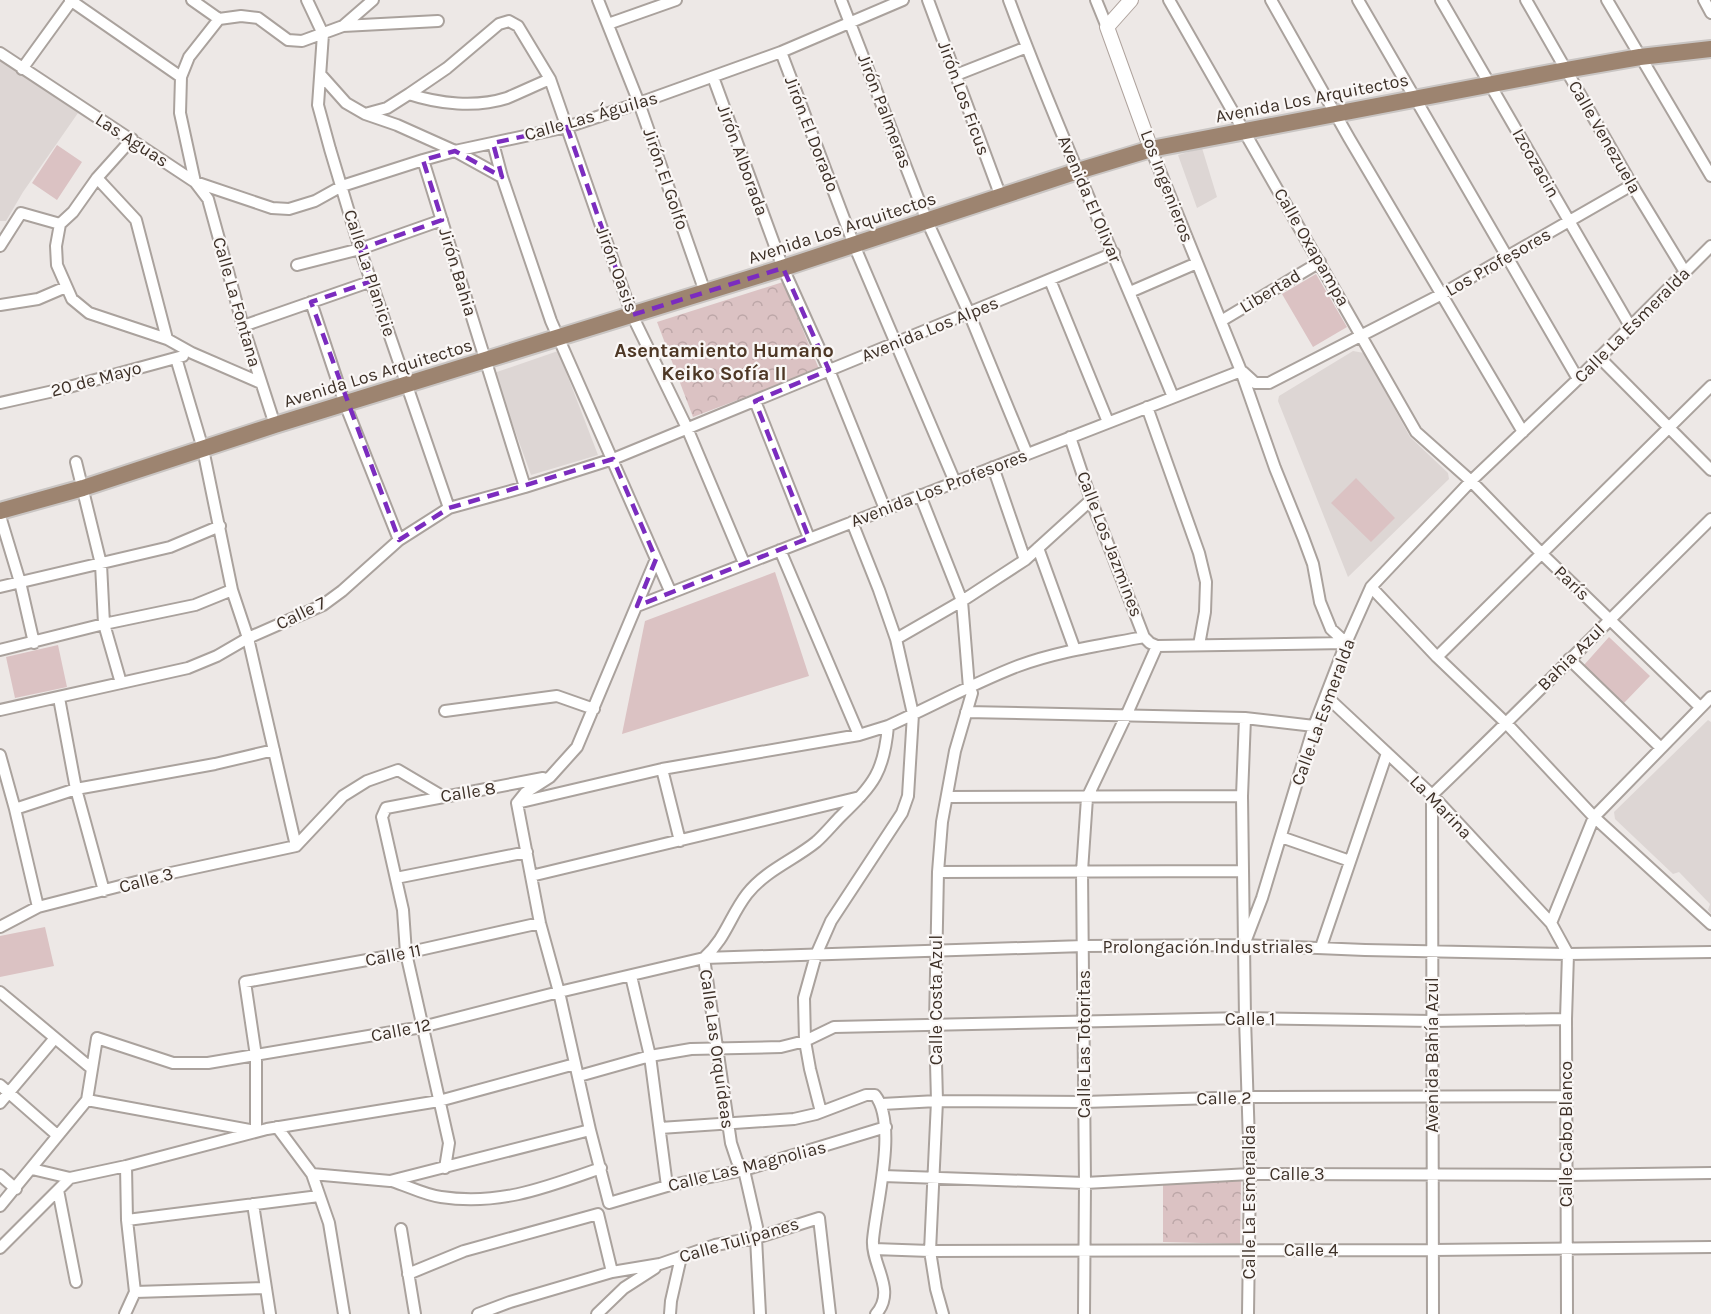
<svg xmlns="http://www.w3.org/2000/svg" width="1711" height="1314" font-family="Karla,sans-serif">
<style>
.built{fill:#ddd6d4}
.grass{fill:#dbc2c3}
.forest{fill:url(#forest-crowns)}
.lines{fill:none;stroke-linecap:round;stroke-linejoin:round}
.street-casing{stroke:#aaa29d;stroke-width:14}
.secondary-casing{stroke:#afa39d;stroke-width:16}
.primary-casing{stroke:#c9c5c3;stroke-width:20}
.street{stroke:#fff;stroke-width:10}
.secondary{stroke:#fff;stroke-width:14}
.primary{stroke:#9d8470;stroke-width:16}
.marked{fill:none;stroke:#7b2cbf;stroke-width:4.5;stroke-dasharray:12 8;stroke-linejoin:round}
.labels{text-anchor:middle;stroke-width:4.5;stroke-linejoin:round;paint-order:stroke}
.street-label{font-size:18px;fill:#3d3027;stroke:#faf7f6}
.neighbourhood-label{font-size:20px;font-weight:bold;fill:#4d3725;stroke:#faf7f6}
</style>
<defs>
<pattern id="forest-crowns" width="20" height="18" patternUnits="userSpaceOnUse" patternTransform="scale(1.5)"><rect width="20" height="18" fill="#dbc2c3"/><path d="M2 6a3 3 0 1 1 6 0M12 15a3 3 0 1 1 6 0" fill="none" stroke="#bda7a8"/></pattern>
</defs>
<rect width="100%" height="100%" fill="#ede8e6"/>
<path class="built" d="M0,59L78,113L23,192L6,221H0Z
M1202,148L1217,197L1197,208L1178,155Z
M558,351L598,455L531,475L494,373Z
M1353,351L1364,353L1410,437L1448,473L1449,479L1348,577L1278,401L1279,396Z
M1708,720L1711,722V914L1708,910L1710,904L1679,872L1673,874L1615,819L1614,812Z"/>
<path class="grass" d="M57,145L82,162L57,200L32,183Z
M1316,274L1347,327L1313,347L1282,294Z
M1356,478L1395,518L1371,542L1331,503Z
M775,572L809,676L622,734L645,621Z
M1609,637L1650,676L1624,703L1584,665Z
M58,645L67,687L15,698L6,657Z
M45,927L54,966L0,977V936Z"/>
<path class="forest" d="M783,282L819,369L693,417L657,322Z
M1241,1179L1240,1244L1163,1242V1180Z"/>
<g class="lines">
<defs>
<path id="street" d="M70,0L181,77
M192,0L219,19
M307,0L323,34L318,105L330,149L360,249L449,508
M598,0L639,103L705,292
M841,0L927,221L969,313L1027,454
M928,0L1001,197
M1009,0C1059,134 1119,265 1173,397
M1096,0L1107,27
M1169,0L1416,432L1471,481L1542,554L1700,707
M1271,0L1349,138L1523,432
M1358,0L1578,379
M1441,0L1630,326
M1526,0L1632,185L1685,272
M1607,0L1711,176
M1704,0L1711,13
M608,24L676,0
M343,26L373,0
M781,52L854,245L955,482
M0,53L195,182L272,208L289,209L315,201L342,186L423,160L455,151L567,127L639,103L781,52L903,0
M22,69L72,0
M321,75L346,103L365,114L397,125L455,151L502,177
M956,75L1027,47
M713,77L783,268L829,370L885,509
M409,94C439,104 476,108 507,98C521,92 536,85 550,79
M365,114L387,108L409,94L447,68L499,24L509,21L518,26L550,79L632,315L687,428L744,563
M132,139L97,178L73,212L60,224L56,246L57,265L72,299L89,313L167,339L192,353L261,383
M493,143L502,177L551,321L671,593
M1151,149L1241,371L1275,468L1303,537L1313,564L1320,602L1331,629L1346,643
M423,160L525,487
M97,178L136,220L167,339
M0,246L21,213L60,224
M297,265L360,249L442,220
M1050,280L1108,422
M1130,292L1197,263
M311,302L345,404L399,540
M0,305L38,299L66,287
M1221,321L1320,262
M243,326L372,281
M1599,357L1711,470
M176,358L203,449L232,590L248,638L296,846
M1243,372L1255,383H1269L1442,294L1632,185
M755,401L809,538
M0,403L58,390L183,356
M1147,407L1199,553L1206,582L1205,612L1199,645
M275,425L243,326L208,199L195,182L180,113L181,77L189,57L219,19L241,16L258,18L288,40L302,41L343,26L438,21
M1070,437L1091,500L1144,637L1150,643L1157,646L1346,643
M76,462L101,564L104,624L121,683
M993,467L1025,560
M920,495L962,601L969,688L972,693L955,751L942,822L938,872L935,1024L937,1101L930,1251L936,1289L943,1314
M0,516L20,582L34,643
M1038,548L1075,650
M780,550L859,735
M656,559L577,747L550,777L525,793L517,803L540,923L559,992L590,1130L609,1203L667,1186L744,1170L886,1127
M0,587L170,547L220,526
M1371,587L1437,657L1507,724L1594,817L1711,924
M637,606L1241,371
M896,639L962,601L1025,560L1091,500
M0,650L104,624L195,605L232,590
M1437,657L1711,386
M1569,659L1661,748
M1326,696L1432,795L1551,923
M59,698L76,789L104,891
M0,710L188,668L217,656L248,638L323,605L342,591L399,540L449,508L525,487L613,459L1114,253
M445,711L557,696L594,709
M966,712L1245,718L1314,726
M1245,718L1242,796L1245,1018L1250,1174L1248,1314
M0,755L15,809L38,907
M662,769L680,841
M947,797L1242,796
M517,803L662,769L859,735L888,726
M15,809L76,789L215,764L274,750
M1281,837L1350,861
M296,846L343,796L367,781L398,770L442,796
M938,872L1243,871
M531,876L860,797
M396,878L527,852
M0,927L38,907L171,873L296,846
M1244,945L1262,898L1314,726L1346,643L1371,587L1471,481L1578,379L1711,246
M1321,947L1387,753
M704,958C726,938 730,916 747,894C766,870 794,860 816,842C825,834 833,824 841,816C874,784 884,772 888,726C932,706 974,683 1018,666C1058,651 1103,645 1144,637
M704,958L731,1143L737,1161L744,1170L757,1227L756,1238L760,1314
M631,976L650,1056L667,1186
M0,992L91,1068
M579,1076L650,1056L691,1049L781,1047L805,1041L834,1027L1245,1018L1432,1021L1566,1019
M0,1085L57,1135
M87,1100L256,1131V1056L245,982L406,953L540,923
M0,1103L55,1038
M882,1104L937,1101L1084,1102L1248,1097L1566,1096
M821,1112L810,1069L805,1041L804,998L816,955L831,921L902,813L908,796L913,714L896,639L879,590L852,522
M277,1127L312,1174L329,1223L344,1314
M660,1128L794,1119L816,1114L866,1095H875C898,1124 876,1204 873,1240C871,1265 897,1290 876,1314
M445,1168L449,1143L406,953L403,910L382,817L386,808L543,778
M32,1169L70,1178L126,1166L267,1129L439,1101L575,1064
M312,1174L390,1181L590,1130
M0,1175L16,1189
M883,1176L1085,1183L1250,1174L1567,1175L1711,1173
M392,1181C408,1186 425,1195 441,1197C500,1206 547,1187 601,1168
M58,1190L76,1282
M253,1204L270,1314
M0,1206L87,1100L97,1038L173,1063H208L422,1027L559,992L704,958L1084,946L1244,945L1365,950L1568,954L1711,952
M127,1220L319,1196
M401,1229L415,1314
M0,1248L70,1178
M874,1249L930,1251L1433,1250L1711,1247
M408,1274L464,1251L598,1214L612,1272
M135,1292L266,1288
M125,1314L135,1292L127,1220L126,1166
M478,1314L510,1302L612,1272L660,1264L715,1245L756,1238L819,1218L830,1314
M597,1314L624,1288L655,1268
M670,1314L671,1301L681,1257
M1084,1314L1085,1183L1082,871L1087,798L1126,716L1157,646
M1433,1314L1432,795C1526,705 1618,611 1711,519
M1567,1314L1566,1019L1568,954L1551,923L1594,817L1711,697"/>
<path id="secondary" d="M1131,0L1107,27L1151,149"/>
<path id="primary" d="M0,511L83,488L275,425L783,268L1078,171L1151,149L1566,70L1640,57L1711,49"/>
</defs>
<use href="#street" class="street-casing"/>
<use href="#secondary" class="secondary-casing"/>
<use href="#primary" class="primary-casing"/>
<use href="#street" class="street"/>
<use href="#secondary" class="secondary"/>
<use href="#primary" class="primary"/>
</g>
<path class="marked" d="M567,127L632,315L783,268L829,370L755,401L809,538L637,606L656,559L613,459L449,508L399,540L311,302L372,281L360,249L442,220L423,160L455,151L502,177L493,143Z"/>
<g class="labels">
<g class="street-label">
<text transform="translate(964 98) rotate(70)" y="6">Jirón Los Ficus</text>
<text transform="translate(1312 98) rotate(-11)" y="6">Avenida Los Arquitectos</text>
<text transform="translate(885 111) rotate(69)" y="6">Jirón Palmeras</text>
<text transform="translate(591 116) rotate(-16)" y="6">Calle Las Águilas</text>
<text transform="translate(812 134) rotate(69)" y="6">Jirón El Dorado</text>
<text transform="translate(1605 137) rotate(60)" y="6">Calle Venezuela</text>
<text transform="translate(132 140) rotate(33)" y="6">Las Aguas</text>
<text transform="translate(743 160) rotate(70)" y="6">Jirón Alborada</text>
<text transform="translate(1536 163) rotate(60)" y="6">Izcozacin</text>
<text transform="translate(666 179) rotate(71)" y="6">Jirón El Golfo</text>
<text transform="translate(1167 186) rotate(69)" y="6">Los Ingenieros</text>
<text transform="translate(1090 199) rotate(67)" y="6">Avenida El Olivar</text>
<text transform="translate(842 228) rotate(-18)" y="6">Avenida Los Arquitectos</text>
<text transform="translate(1312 247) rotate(60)" y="6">Calle Oxapampa</text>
<text transform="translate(1498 262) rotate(-30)" y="6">Los Profesores</text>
<text transform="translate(617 269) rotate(70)" y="6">Jirón Oasis</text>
<text transform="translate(458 272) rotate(73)" y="6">Jirón Bahia</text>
<text transform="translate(370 273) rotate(72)" y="6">Calle La Planicie</text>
<text transform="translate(1270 291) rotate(-31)" y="6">Libertad</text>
<text transform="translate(237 302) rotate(74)" y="6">Calle La Fontana</text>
<text transform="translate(1632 325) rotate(-45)" y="6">Calle La Esmeralda</text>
<text transform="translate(930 329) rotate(-22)" y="6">Avenida Los Alpes</text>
<text transform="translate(378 373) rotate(-17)" y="6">Avenida Los Arquitectos</text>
<text transform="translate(96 379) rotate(-15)" y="6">20 de Mayo</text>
<text transform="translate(939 488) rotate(-21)" y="6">Avenida Los Profesores</text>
<text transform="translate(1110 544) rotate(69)" y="6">Calle Los Jazmines</text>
<text transform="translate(1572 583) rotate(44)" y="6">París</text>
<text transform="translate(301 613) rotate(-26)" y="6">Calle 7</text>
<text transform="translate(1571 657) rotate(-45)" y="6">Bahia Azul</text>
<text transform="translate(1323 712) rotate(-70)" y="6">Calle La Esmeralda</text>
<text transform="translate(468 792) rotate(-9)" y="6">Calle 8</text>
<text transform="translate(1441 807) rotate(46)" y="6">La Marina</text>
<text transform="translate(146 880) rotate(-15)" y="6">Calle 3</text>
<text x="1208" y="953">Prolongación Industriales</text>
<text transform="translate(393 955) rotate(-11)" y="6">Calle 11</text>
<text transform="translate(936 1000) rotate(-90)" y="6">Calle Costa Azul</text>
<text x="1250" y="1025">Calle 1</text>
<text transform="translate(401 1030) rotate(-11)" y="6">Calle 12</text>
<text transform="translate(1084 1044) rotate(-90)" y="6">Calle Las Totoritas</text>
<text transform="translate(717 1049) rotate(82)" y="6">Calle Las Orquídeas</text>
<text transform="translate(1432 1055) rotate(-90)" y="6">Avenida Bahía Azul</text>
<text transform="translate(1224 1098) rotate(-1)" y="6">Calle 2</text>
<text transform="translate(1566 1134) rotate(-90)" y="6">Calle Cabo Blanco</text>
<text transform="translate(747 1166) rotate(-14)" y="6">Calle Las Magnolias</text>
<text x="1297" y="1180">Calle 3</text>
<text transform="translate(1249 1202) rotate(-90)" y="6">Calle La Esmeralda</text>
<text transform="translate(739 1240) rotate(-16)" y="6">Calle Tulipanes</text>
<text x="1311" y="1256">Calle 4</text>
</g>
<g class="neighbourhood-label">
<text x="724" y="357">Asentamiento Humano<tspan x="724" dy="23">Keiko Sofía II</tspan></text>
</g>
</g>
</svg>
